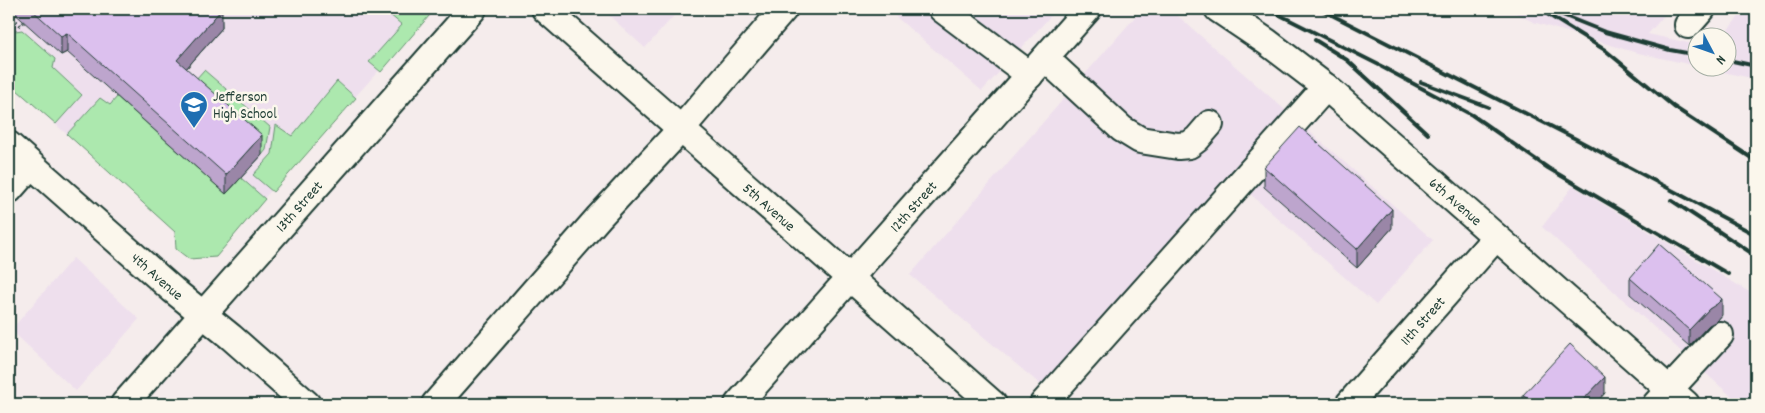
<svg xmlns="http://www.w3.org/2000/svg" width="1765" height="413" font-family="Dekko,sans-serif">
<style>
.built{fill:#eedfed}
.green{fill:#ace8ae;stroke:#669271}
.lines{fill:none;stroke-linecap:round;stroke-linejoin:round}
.minor-casing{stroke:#1f3d34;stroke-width:30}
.path{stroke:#1f3d34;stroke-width:3;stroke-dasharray:1 4;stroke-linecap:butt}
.minor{stroke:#fbf7ec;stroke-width:26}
.rail{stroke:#1f3d34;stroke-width:4}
.wall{fill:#bda5cd;stroke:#1f3d34}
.shaded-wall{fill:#9a86a7;stroke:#1f3d34}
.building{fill:#dcc0ee;stroke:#1f3d34}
.labels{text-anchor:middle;stroke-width:5;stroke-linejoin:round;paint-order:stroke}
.poi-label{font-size:15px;fill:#1f3d34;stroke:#fbf7ec;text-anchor:start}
.street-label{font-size:15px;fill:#1f3d34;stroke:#fbf7ec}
</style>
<rect width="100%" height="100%" fill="#f5ecec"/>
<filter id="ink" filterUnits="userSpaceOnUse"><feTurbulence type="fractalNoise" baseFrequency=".02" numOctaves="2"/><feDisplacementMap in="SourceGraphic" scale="10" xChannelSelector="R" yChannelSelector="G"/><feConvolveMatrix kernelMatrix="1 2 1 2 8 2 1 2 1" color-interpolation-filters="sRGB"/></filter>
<g filter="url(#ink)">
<path class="built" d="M9,9H434L216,252L204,256L9,83Z
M602,9H680L645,48Z
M887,9H1057L982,91Z
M1142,9H1170L1433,240L1376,305L1232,178L1047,390L910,275Z
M1508,9H1670L1648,34L1697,45V66L1634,52L1533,22Z
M1745,9H1756V79L1704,68H1728V38L1722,37Z
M1573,186L1756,296V404H1740L1542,227Z
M73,258L139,319L76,391L11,330Z"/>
<path class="green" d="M383,9H435L381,72L369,62L402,25Z
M22,30L55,59L53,68L82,95L56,124L9,83V32Z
M204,70L270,127L266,150L262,155L187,89Z
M337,81L356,98L273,192L253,175L272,154L276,125L292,136Z
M117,97L226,194L241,178L265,199L216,257L189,259L176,249L175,232L67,134L100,98L110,105Z"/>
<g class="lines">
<defs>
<g id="minor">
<path id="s1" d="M545,9L993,404"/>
<path d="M942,9L1030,75"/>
<path id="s2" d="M1218,9L1267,42L1326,87L1686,404"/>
<path d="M1688,25L1702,9"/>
<path d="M1045,58L1122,129L1140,140L1178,146L1189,145L1197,139L1210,124"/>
<path id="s3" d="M9,145L173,290L231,337L307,404"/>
<path d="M9,190L31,165"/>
<path id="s4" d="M124,404L473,9"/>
<path d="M435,404L599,217L681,129L784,9"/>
<path id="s5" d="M738,404L1088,9"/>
<path d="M1043,404L1326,87"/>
<path id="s6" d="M1349,404L1496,237"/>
<path d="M1656,404L1720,335"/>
</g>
</defs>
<use href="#minor" class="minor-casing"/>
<path class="path" d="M9,14L21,25
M9,28L21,25L26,20"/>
<use href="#minor" class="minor"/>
<path class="rail" d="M1268,9L1389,70
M1320,9L1576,139L1756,235
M1539,9L1605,50L1674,107L1756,161
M1550,10L1605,32L1670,50L1698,55
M1315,40L1347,60L1428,134
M1728,60L1756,66
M1382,67L1472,115L1548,168L1728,274
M1421,82L1488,107
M1671,200L1756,256"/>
</g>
<path class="wall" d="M9,9H221L222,28L186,69L262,155L226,194L67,52L61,55L12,11L9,14Z
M1756,120V145L1753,143V127Z
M1264,167L1392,228L1357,268L1264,187Z
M1630,278L1722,315L1717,321L1709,325L1689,346L1630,294Z
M1605,393L1595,404H1523V395Z"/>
<path class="shaded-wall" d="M9,9H12V11L9,14Z
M222,9V28L177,79V60Z
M67,33V52L61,55V36Z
M262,135V155L226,194V175Z
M1392,209V228L1357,268V249Z
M1722,299V315L1717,321L1709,325L1689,346V330L1709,309Z
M1605,377V393L1595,404H1579Z"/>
<path class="building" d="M31,9H222L177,60L262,135L226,175L67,33L61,36Z
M1756,120V129L1753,127Z
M1300,127L1392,209L1357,249L1264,167Z
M1659,244L1722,299L1717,304L1709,309L1689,330L1630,278Z
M1570,344L1605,377L1579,404H1533L1523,395Z"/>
</g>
<defs>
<symbol id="school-pin" viewBox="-11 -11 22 30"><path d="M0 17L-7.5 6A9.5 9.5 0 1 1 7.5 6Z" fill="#1f6fb2" stroke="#fbf7ec"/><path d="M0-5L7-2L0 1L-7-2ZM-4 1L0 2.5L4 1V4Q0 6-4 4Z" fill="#fff"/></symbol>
</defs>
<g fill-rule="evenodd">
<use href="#school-pin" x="178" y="89" width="32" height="43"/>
</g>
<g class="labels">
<g class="poi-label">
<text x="213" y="101">Jefferson<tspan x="213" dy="17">High School</tspan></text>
</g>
<g class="street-label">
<text dy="5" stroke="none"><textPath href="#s2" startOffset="306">6th Avenue</textPath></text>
<text dy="5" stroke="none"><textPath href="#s4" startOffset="264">13th Street</textPath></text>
<text dy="5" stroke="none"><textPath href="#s1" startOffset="299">5th Avenue</textPath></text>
<text dy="5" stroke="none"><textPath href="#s5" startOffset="264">12th Street</textPath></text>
<text dy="5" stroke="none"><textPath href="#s3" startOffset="198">4th Avenue</textPath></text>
<text dy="5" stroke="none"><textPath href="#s6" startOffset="111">11th Street</textPath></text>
</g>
</g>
<rect width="1765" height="413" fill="none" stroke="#fbf7ec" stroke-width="30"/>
<rect x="15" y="15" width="1735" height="383" fill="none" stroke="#1f3d34" stroke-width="2" filter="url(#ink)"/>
<g transform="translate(1712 52) rotate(131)"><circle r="24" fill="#fbf7ec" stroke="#a3ada2"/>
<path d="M0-4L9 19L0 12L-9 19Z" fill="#1f6fb2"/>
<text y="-8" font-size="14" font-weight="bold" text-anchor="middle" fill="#1f3d34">N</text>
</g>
</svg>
